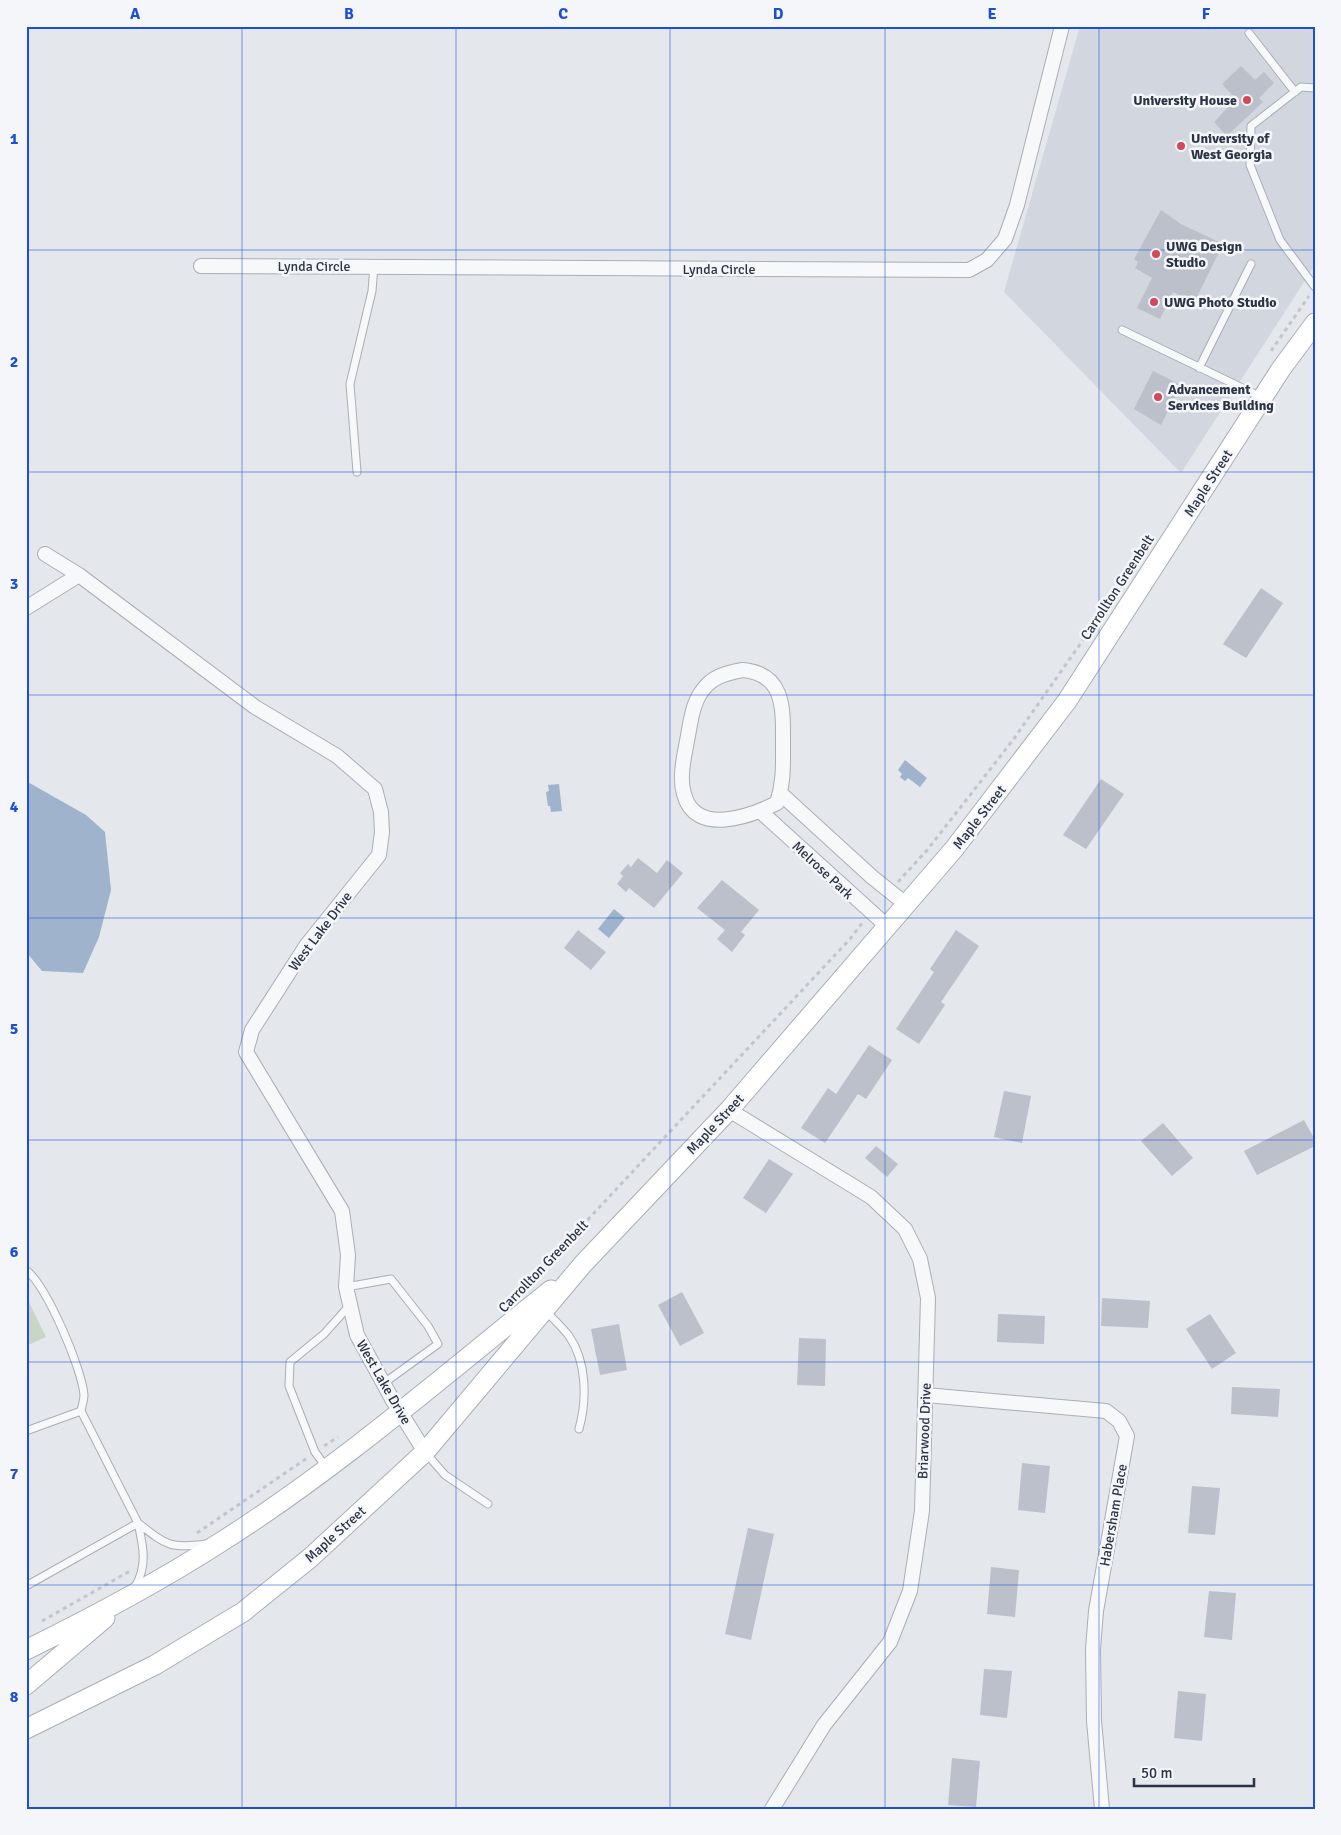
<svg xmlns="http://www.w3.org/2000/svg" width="1341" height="1835" font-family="Signika,sans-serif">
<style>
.built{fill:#d2d6de}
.green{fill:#c9d6c5}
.water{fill:#9fb4cc}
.building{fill:#bbc0ca}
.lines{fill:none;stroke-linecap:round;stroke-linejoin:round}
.service-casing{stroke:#a9aeb7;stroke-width:9}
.minor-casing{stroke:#a9aeb7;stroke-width:16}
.secondary-casing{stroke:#a9aeb7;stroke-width:21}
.path{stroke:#c2c5cb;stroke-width:3;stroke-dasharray:4 4;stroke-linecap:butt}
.service{stroke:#f7f8fa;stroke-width:7}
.minor{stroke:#f7f8fa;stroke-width:14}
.secondary{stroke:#fff;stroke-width:19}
.grid{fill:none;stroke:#1d4ed8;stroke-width:1;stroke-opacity:0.55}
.poi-dot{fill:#d1495b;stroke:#f4f6f9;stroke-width:2}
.labels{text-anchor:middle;stroke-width:5;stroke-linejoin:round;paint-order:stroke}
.poi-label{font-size:14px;font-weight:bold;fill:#2b3445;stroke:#f4f6f9;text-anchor:start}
.street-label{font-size:14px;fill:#2b3445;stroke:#f4f6f9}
.neatline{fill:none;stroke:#1d4ed8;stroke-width:2}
.grid-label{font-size:16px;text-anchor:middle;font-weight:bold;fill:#1d4ed8}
</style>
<rect width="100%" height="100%" fill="#e4e7ec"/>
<path class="built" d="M1080,26H1315V265L1181,473L1004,292Z"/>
<path class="green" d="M26,1296L46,1337L26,1346Z"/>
<path class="water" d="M905,760L927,778L920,787L908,778L905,781L900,777L902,774L898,770Z
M26,781L86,815L105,832L111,890L99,937L83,973L42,971L26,952Z
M559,784L562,811L551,812L550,806H548L546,792L549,791L548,785Z
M614,909L625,918L609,938L598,929Z"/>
<path class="building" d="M1241,66L1255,80L1264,72L1274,83L1259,98L1263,102L1227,136L1214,122L1236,99L1222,84Z
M1161,210L1181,224L1223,244L1194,303L1173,292L1160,319L1137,308L1152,278L1135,268L1138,262L1134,259Z
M1153,371L1181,385L1161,425L1134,409Z
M1261,588L1283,603L1246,658L1223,644Z
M1101,779L1124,794L1086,849L1063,835Z
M638,858L657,873L667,860L683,873L654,908L629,888L626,892L617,884L623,876L620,873L628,864L631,867Z
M722,880L759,910L741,932L745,935L732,952L717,939L725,930L697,908Z
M578,930L606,952L591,970L564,948Z
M956,930L979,946L941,1002L945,1005L919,1044L896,1029L934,972L930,969Z
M869,1045L892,1060L866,1099L858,1094L825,1143L801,1128L828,1088L836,1094Z
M1004,1091L1031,1096L1022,1143L994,1137Z
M1304,1120L1315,1140V1146L1257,1175L1244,1151Z
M1163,1123L1193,1158L1172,1176L1141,1141Z
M876,1146L898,1164L887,1177L865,1158Z
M769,1159L793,1174L766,1213L743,1198Z
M682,1292L704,1333L680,1346L658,1305Z
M1102,1298L1150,1301L1148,1328L1101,1326Z
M998,1314L1045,1316L1044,1344L997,1342Z
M1210,1314L1236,1353L1212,1369L1186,1329Z
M619,1324L627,1370L600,1375L591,1329Z
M799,1338L826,1339L825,1386L797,1385Z
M1232,1387L1280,1389L1278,1417L1231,1414Z
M1022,1463L1050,1466L1045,1513L1018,1510Z
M1192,1486L1220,1488L1215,1535L1188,1533Z
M748,1528L774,1534L751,1640L725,1634Z
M991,1567L1019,1570L1015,1617L987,1614Z
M1209,1591L1236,1593L1232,1640L1204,1637Z
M984,1669L1012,1671L1007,1718L980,1715Z
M1178,1691L1206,1694L1202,1741L1174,1738Z
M952,1758L980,1761L976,1807L948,1805Z"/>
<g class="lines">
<defs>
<path id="service" d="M1249,33L1295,92
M1315,88L1301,87L1251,126L1250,165L1280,240L1315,287
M1122,330L1261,397
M1199,368L1251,264
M357,472L350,384L372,291L374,266
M26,1270C47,1286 82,1369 84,1395C84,1400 82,1406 81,1411L138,1523L26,1586
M346,1287L391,1279L428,1326L438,1344L384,1383
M545,1310C553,1319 562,1327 569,1336C587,1362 587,1400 579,1429
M26,1431L81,1411
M425,1452L445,1475L488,1504
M326,1467L315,1452L289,1386L290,1362L324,1334L350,1305
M135,1587C148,1565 143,1546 138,1523C166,1545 170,1549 206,1544"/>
<path id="minor" d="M201,266L969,270L987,260L1005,239L1017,205L1062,26
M45,554L79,575
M26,608L79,575L255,707L337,756L375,789L381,812L382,832L379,855L306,946L252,1030L246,1052L342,1211L348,1255L346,1287L357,1335L392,1399L425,1452
M743,670C785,674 783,709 783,742C783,764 784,782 777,803C751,816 695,837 684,794C679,778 684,757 687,741C691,721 692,699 708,684C717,675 731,672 743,670Z
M780,793L872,877L907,905
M760,811L888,927
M729,1110L871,1197L905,1229L920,1259L928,1298L922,1511L910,1591L890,1642L824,1725L772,1809
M926,1395L1106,1411L1119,1421L1127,1436L1096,1611L1093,1649L1094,1721L1102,1809"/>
<path id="secondary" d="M26,1650C93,1617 159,1582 221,1542C338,1468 443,1376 551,1290
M26,1685L105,1618
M26,1729L155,1665L243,1612L310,1558L425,1452L583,1264L729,1110L954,849L1067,701L1281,369L1315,323"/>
</defs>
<use href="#service" class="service-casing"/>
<use href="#minor" class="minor-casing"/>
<use href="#secondary" class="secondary-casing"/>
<path class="path" d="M1271,351L1309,296
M898,882L928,849L1013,740L1097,620
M522,1290L850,939L863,922
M324,1446L338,1437
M197,1533L307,1458
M42,1621L130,1571"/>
<use href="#service" class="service"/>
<use href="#minor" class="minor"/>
<use href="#secondary" class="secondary"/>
</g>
<path class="grid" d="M242,26V1809M456,26V1809M670,26V1809M885,26V1809M1099,26V1809M26,250H1315M26,472H1315M26,695H1315M26,918H1315M26,1140H1315M26,1362H1315M26,1585H1315"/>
<g class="poi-dot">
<circle cx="1247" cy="100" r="5"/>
<circle cx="1181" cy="146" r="5"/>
<circle cx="1156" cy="254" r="5"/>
<circle cx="1154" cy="302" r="5"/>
<circle cx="1158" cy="397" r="5"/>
</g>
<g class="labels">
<g class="poi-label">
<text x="1237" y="105" text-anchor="end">University House</text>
<text x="1191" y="143">University of<tspan x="1191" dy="16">West Georgia</tspan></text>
<text x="1166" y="251">UWG Design<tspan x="1166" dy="16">Studio</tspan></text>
<text x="1164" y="307">UWG Photo Studio</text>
<text x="1168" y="394">Advancement<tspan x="1168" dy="16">Services Building</tspan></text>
</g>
<g class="street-label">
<text x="314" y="271">Lynda Circle</text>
<text x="719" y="274">Lynda Circle</text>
<text transform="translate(1208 483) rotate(-57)" y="5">Maple Street</text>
<text transform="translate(1117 587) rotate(-57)" y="5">Carrollton Greenbelt</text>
<text transform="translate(979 817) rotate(-52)" y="5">Maple Street</text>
<text transform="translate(823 870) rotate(43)" y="5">Melrose Park</text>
<text transform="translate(320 931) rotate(-53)" y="5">West Lake Drive</text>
<text transform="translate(715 1124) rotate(-47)" y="5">Maple Street</text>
<text transform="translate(543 1266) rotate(-46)" y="5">Carrollton Greenbelt</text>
<text transform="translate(384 1382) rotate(60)" y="5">West Lake Drive</text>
<text transform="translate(924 1431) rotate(-88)" y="5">Briarwood Drive</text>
<text transform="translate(1113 1515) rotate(-80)" y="5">Habersham Place</text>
<text transform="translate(335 1534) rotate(-42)" y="5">Maple Street</text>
</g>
</g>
<rect width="1341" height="1835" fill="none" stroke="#f4f6f9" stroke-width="55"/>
<path d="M1134 1778v8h120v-8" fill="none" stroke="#2b3445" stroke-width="2.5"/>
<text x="1141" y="1778" font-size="15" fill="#2b3445" stroke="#f4f6f9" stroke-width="4" paint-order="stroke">50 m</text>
<rect x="28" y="28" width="1286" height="1780" class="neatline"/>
<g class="grid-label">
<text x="135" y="19">A</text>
<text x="349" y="19">B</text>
<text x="563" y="19">C</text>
<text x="778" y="19">D</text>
<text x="992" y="19">E</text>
<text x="1206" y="19">F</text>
<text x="14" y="144">1</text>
<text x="14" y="367">2</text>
<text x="14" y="589">3</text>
<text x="14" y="812">4</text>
<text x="14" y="1034">5</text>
<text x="14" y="1257">6</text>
<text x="14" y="1479">7</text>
<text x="14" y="1702">8</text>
</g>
</svg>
